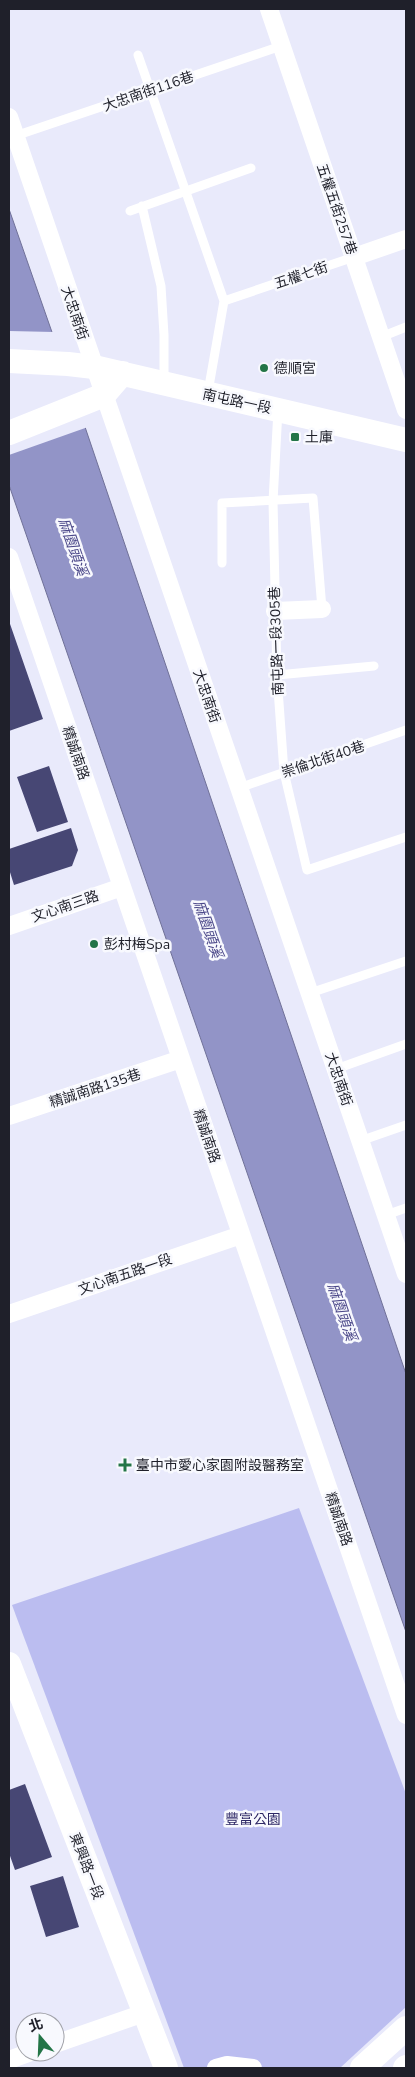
<svg xmlns="http://www.w3.org/2000/svg" width="415" height="2077" font-family="'Nunito Sans','Noto Sans TC',sans-serif">
<style>
.green{fill:#bbbdf0}
.water{fill:#9294c7;stroke:#707198}
.pier{fill:#e9eafb}
.building{fill:#474774}
.lines{fill:none;stroke-linecap:round;stroke-linejoin:round}
.lane{stroke:#fff;stroke-width:9}
.street{stroke:#fff;stroke-width:18}
.secondary{stroke:#fff;stroke-width:24}
.poi-dot{fill:#237547;stroke:#f8f9fe;stroke-width:2}
.labels{text-anchor:middle;stroke-width:5;stroke-linejoin:round;paint-order:stroke}
.street-label{font-size:14px;fill:#1f202a;stroke:#f8f9fe}
.poi-label{font-size:14px;fill:#1f202a;stroke:#f8f9fe;text-anchor:start}
.park-label{font-size:14px;fill:#2d2765;stroke:#f8f9fe}
.water-label{font-size:15px;font-style:italic;fill:#4c498a;stroke:#f8f9fe}
</style>
<rect width="100%" height="100%" fill="#e9eafb"/>
<path class="green" d="M299,1508L406,1794V2007L340,2068H184L12,1605Z"/>
<path class="water" d="M9,209L83,421L406,1374V1632L9,485Z"/>
<path class="pier" d="M9,331L54,332L88,427L9,455Z"/>
<path class="building" d="M9,621L43,719L9,731Z
M49,766L68,822L37,832L17,777Z
M71,828L78,850L72,866L14,885L9,869V849Z
M25,1784L52,1857L15,1870L9,1853V1790Z
M63,1876L79,1927L46,1937L30,1886Z"/>
<g class="lines">
<path class="lane" d="M138,55L224,301L208,392
M15,136L281,46
M142,206L161,286L164,335V383
M130,211L251,168
M224,301L354,257
M381,337L406,327
M278,410L273,501L277,675L284,772L307,870L406,837
M222,563V503L313,498L322,609
M277,675L374,666
M239,788L406,730
M310,993L406,961
M336,1069L406,1044
M360,1141L406,1125
M386,1215L406,1208"/>
<path class="street" d="M269,9L406,410
M9,117L406,1274
M354,257L406,239
M9,557L406,1715
M275,611L322,609
M9,926L122,887
M9,1116L181,1059
M9,1314L241,1235
M55,2044L144,2013
M9,2060L31,2052
M216,2068L227,2065L253,2068"/>
<path class="secondary" d="M9,361L68,364L94,367L406,440
M9,433L104,395L123,373
M9,1664L166,2068
M362,2068L406,2028
M405,2068L406,2067"/>
</g>
<g class="poi-dot">
<circle cx="264" cy="368" r="5"/>
<rect x="290" y="432" width="10" height="10" rx="2.5"/>
<circle cx="94" cy="944" r="5"/>
<path d="M122.5 1457.5h5v5h5v5h-5v5h-5v-5h-5v-5h5z"/>
</g>
<g class="labels">
<g class="street-label">
<text transform="translate(148 91) rotate(-19)" y="5">大忠南街116巷</text>
<text transform="translate(337 209) rotate(71)" y="5">五權五街257巷</text>
<text transform="translate(301 275) rotate(-19)" y="5">五權七街</text>
<text transform="translate(75 313) rotate(71)" y="5">大忠南街</text>
<text transform="translate(237 401) rotate(12)" y="5">南屯路一段</text>
<text transform="translate(276 641) rotate(-92)" y="5">南屯路一段305巷</text>
<text transform="translate(207 696) rotate(71)" y="5">大忠南街</text>
<text transform="translate(76 753) rotate(71)" y="5">精誠南路</text>
<text transform="translate(323 759) rotate(-19)" y="5">崇倫北街40巷</text>
<text transform="translate(65 906) rotate(-19)" y="5">文心南三路</text>
<text transform="translate(339 1079) rotate(71)" y="5">大忠南街</text>
<text transform="translate(95 1088) rotate(-18)" y="5">精誠南路135巷</text>
<text transform="translate(207 1136) rotate(71)" y="5">精誠南路</text>
<text transform="translate(125 1274) rotate(-19)" y="5">文心南五路一段</text>
<text transform="translate(339 1519) rotate(71)" y="5">精誠南路</text>
<text transform="translate(87 1866) rotate(69)" y="5">東興路一段</text>
</g>
<g class="poi-label">
<text x="274" y="373">德順宮</text>
<text x="305" y="442">土庫</text>
<text x="104" y="949">彭村梅Spa</text>
<text x="136" y="1470">臺中市愛心家園附設醫務室</text>
</g>
<g class="park-label">
<text x="253" y="1824">豐富公園</text>
</g>
<g class="water-label">
<text transform="translate(73 547) rotate(71)" y="5">麻園頭溪</text>
<text transform="translate(208 929) rotate(71)" y="5">麻園頭溪</text>
<text transform="translate(342 1312) rotate(71)" y="5">麻園頭溪</text>
</g>
</g>
<rect width="415" height="2077" fill="none" stroke="#1f202a" stroke-width="20"/>
<g transform="translate(40 2037) rotate(341)"><circle r="24" fill="#f8f9fe" stroke="#a1a2a9"/>
<path d="M0-4L9 19L0 12L-9 19Z" fill="#237547"/>
<text y="-8" font-size="14" font-weight="bold" text-anchor="middle" fill="#1f202a">北</text>
</g>
</svg>
